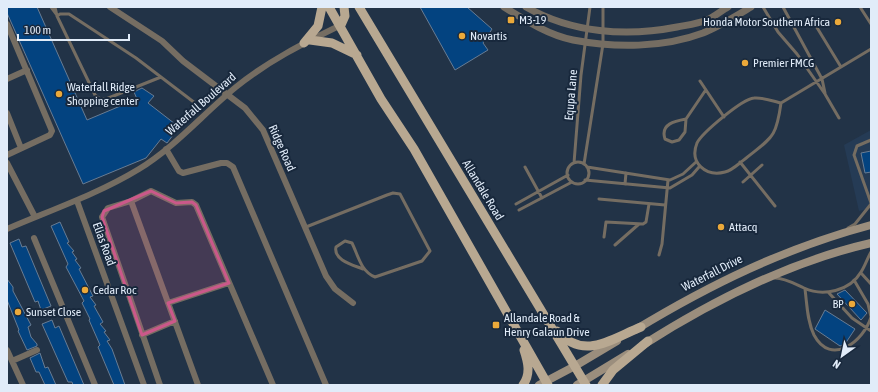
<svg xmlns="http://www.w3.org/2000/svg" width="878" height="392" font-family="'Asap Condensed',sans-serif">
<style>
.built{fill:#253b55}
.building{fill:#034380;stroke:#687c93}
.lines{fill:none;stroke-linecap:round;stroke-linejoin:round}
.service{stroke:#756d62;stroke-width:3}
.minor{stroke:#756d62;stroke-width:6}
.tertiary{stroke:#756d62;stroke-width:7}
.secondary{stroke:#9b8e7d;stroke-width:8}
.primary{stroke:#b8a891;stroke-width:9}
.marked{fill:#cb588a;fill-opacity:0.2;stroke:#cb588a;stroke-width:3;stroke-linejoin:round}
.poi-dot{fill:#eba93a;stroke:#18283c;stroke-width:1.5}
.labels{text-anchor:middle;stroke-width:4;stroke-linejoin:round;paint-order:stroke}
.poi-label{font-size:12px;fill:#e1ecf9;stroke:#18283c;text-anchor:start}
.street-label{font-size:12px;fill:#e1ecf9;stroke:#18283c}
</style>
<rect width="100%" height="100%" fill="#223347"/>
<path class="built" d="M871,130V208L859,211L844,145Z"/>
<path class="building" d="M7,7H37L87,120L137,99L134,92L142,88L154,96L148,103L179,127L167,143L161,139L146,158L83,184L7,13Z
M420,7H467L492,29L483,43L488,50L455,70Z
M871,151V172L865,173L861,153Z
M60,222L69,242L67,243L74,251L72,252L77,259L75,260L81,268L79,269L93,296L90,297L96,305L94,306L103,322L100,324L106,331L104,332L110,340L107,341L112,349L125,385H114L98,347L100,345L89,320L90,319L82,303L84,301L66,267L68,264L51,226Z
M19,239L22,247L26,246L51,306L41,310L38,301L35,302L10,243Z
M7,279L13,287V291L31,325L28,327L31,337L37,344V346L27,350L18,331L19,330L7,300Z
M845,290L867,313L861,320L837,294Z
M825,310L855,329L845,344L840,346L815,329Z
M52,320L55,328L59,326L84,385H73L72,382H68L42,324Z
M40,353L45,368L48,367L56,385H45L39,372H36L30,358Z"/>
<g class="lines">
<path class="service" d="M51,7L57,15
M55,7L57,16L95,95L100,99H106L161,77
M763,7L778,32L797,54L825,94L839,118
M783,7L822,79L825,93
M860,7L871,24
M57,16L60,14H69L136,58L195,103
M816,26L841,67
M700,81L724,117
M781,103C776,139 772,137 745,159C738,164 733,170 725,172C706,177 689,163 697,143C702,133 742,99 754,98C762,97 773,101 781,103L871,49
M686,119L685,132L679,140L672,142L665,139C660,124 675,121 686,119L705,91
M871,140L857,146L854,155L871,203
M740,162L775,206
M567 173a11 11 0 1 1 22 0a11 11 0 1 1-22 0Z
M574,163L581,75L590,7
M584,164L603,44V7
M525,167L542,198
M587,167L670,180L683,174L696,162
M585,180L670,188L692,175L699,167
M743,182L762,165
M625,184L626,173
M599,199L665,205
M516,204L568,175
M519,210L572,182
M306,227L387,195L393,193L400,194L430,251L422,261L375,277C361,272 358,255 352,243L345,241L336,247C333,260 353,265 363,269
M848,228L855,224L871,204
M604,237L606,222L643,224L646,222L649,204
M615,245L639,224
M659,255L662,244L668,180
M861,273L871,284
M775,278C785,278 795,284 804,288C823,297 850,291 861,272C865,266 867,259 871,252
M805,289C807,304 807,321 814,335C831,367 864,341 871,317L868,304L854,280
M829,293L852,318L871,331"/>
<path class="minor" d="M110,7L162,41L183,61L245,108L263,130L326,276L335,289L353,303
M7,24L52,131L50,135L7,155
M7,79L27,70
M7,113L21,148
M166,149L179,171L183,173L221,163H227L233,167L326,385
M7,163L35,217
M77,201L144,385
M131,201L108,208L102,217L160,385
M7,229C51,210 98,194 139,169C175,147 204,113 236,87C268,61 304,43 341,25
M34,238L95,385
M168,303L229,283
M142,335L175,321
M7,350L23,385
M12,361L37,350
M198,385L131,201L151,191L176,203L192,202L196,205L273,385"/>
<path class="tertiary" d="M504,7C525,20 548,35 573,40C615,48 663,48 703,33C720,26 736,16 751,7
M526,7C572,33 626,37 677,27C687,25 697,24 707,20C714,17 721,11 728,7"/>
<path class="secondary" d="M635,330C711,284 785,248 871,225
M643,345C714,300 789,262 871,243
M539,385L575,366L617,341
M577,385L628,354"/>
<path class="primary" d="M329,7L381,99L414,149L548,385
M359,7L586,385
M341,25L345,16L344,7
M310,40L332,43L357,55
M304,43L318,26L322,7
M557,331C584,361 611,339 641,327
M523,385C531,374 528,362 524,350
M602,385L613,370L648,341"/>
</g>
<path class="marked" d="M151,191L176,203L192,202L196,205L229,283L168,303L175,321L142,335L102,217L104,211Z"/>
<g class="poi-dot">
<rect x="507" y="16" width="8" height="8" rx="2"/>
<circle cx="838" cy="22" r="4"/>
<circle cx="462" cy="36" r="4"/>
<circle cx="745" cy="63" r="4"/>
<circle cx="59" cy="94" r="4"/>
<circle cx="721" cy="227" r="4"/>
<circle cx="85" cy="290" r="4"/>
<circle cx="852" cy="304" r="4"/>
<circle cx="18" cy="312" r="4"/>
<rect x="492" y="321" width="8" height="8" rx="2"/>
</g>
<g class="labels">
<g class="poi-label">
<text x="519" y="24">M3-19</text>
<text x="830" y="26" text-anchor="end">Honda Motor Southern Africa</text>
<text x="470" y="40">Novartis</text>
<text x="753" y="67">Premier FMCG</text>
<text x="67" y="91">Waterfall Ridge<tspan x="67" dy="14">Shopping center</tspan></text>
<text x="729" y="231">Attacq</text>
<text x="93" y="294">Cedar Roc</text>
<text x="844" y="308" text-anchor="end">BP</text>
<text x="26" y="316">Sunset Close</text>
<text x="504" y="322">Allandale Road &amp;<tspan x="504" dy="14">Henry Galaun Drive</tspan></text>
</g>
<g class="street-label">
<text transform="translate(571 95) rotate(-85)" y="4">Equpa Lane</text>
<text transform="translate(201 104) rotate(-41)" y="4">Waterfall Boulevard</text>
<text transform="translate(282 148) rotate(66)" y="4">Ridge Road</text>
<text transform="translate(483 190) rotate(59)" y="4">Allandale Road</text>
<text transform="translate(104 244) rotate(70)" y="4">Elias Road</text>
<text transform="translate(712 273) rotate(-27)" y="4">Waterfall Drive</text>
</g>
</g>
<rect width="878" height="392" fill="none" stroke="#e1ecf9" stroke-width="16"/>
<g transform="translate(842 356) rotate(213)" stroke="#18283c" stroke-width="3" paint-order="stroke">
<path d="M0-3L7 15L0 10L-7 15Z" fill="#e1ecf9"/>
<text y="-6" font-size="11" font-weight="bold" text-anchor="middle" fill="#e1ecf9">N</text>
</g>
<path d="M18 34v6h111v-6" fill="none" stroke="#e1ecf9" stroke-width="2"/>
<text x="24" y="34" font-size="12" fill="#e1ecf9" stroke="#18283c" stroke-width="3" paint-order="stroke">100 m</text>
</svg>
